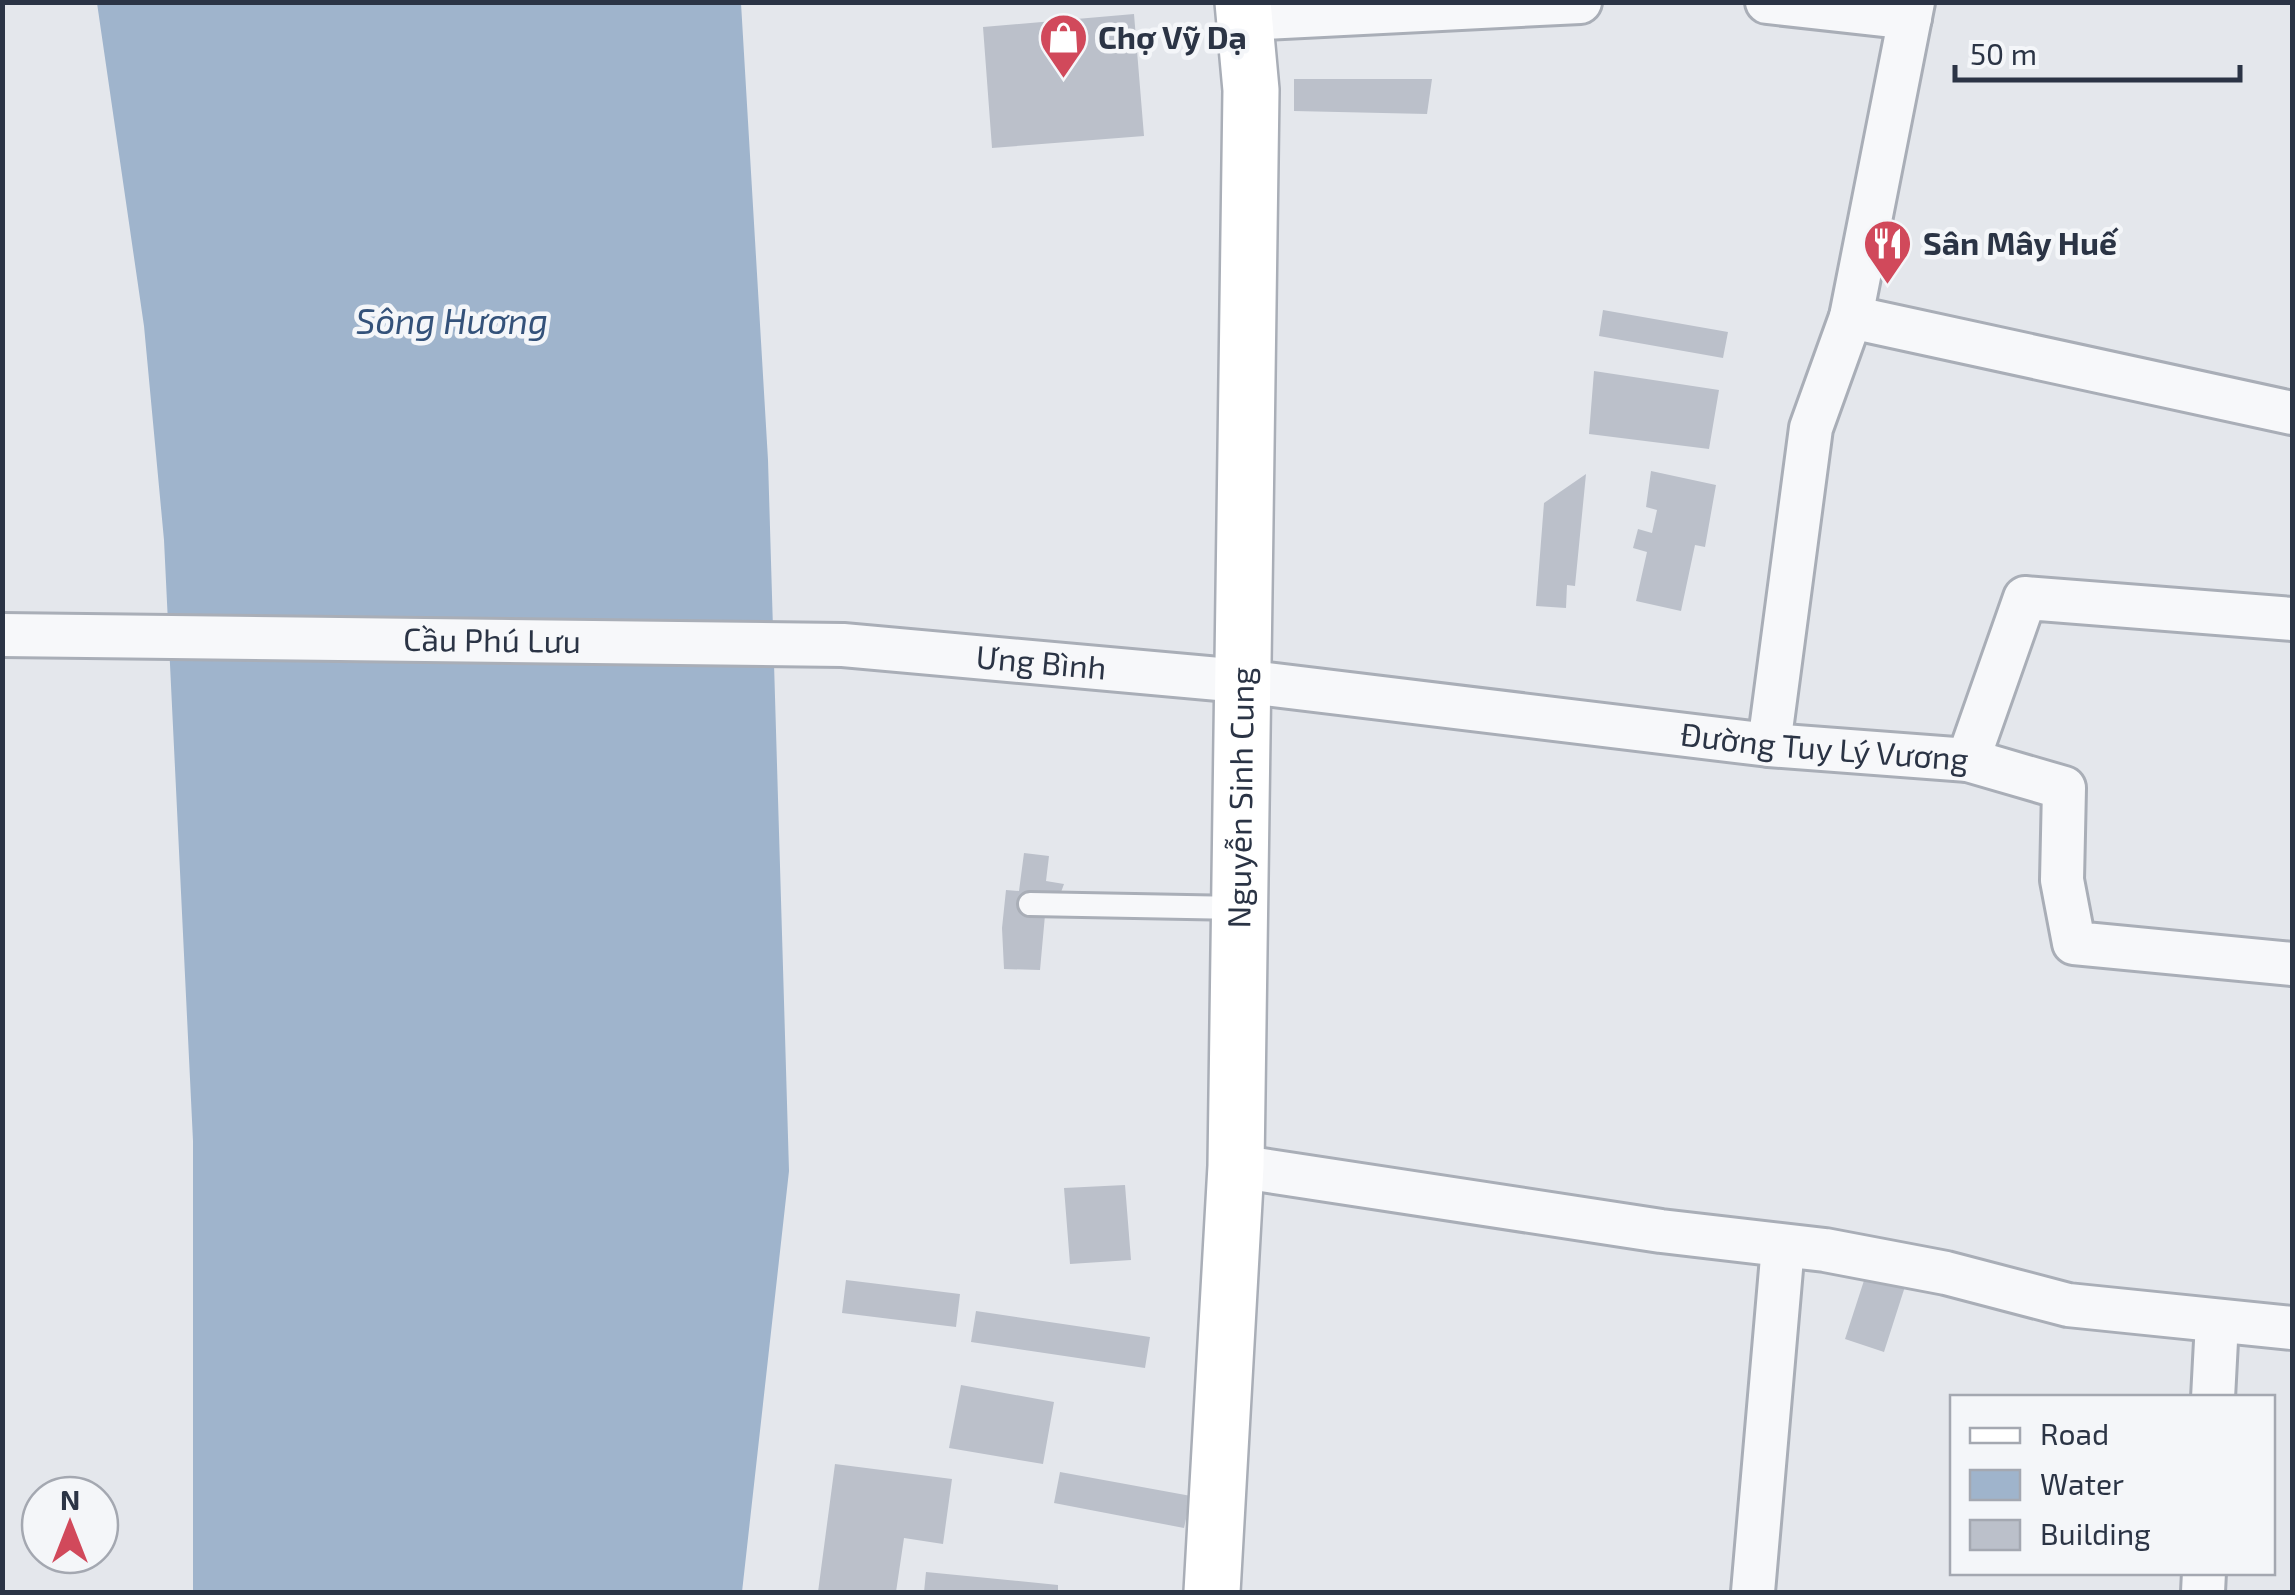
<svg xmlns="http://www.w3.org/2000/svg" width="2295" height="1595" font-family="'Exo 2',sans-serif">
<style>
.water{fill:#9fb4cc}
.building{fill:#bbc0ca}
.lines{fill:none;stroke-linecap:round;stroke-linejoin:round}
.lane-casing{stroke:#a9aeb7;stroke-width:28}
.street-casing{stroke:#a9aeb7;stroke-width:48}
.secondary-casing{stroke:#a9aeb7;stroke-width:60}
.lane{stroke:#f7f8fa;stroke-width:22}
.street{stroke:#f7f8fa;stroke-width:42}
.secondary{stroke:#fff;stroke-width:55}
.labels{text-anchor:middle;stroke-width:9;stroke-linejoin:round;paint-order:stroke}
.poi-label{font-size:32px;font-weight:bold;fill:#2b3445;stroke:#f4f6f9;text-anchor:start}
.street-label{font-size:32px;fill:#2b3445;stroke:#f4f6f9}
.water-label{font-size:35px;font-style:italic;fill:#34527a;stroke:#f4f6f9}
</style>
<rect width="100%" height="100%" fill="#e4e7ec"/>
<path class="water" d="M97,3H741L768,460L789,1171L742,1592H193V1141L164,540L144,326Z"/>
<path class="building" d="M1134,14L1144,136L992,148L983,27Z
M1294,79H1432L1427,114L1294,111Z
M1603,310L1728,332L1723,358L1599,336Z
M1594,371L1719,390L1709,449L1589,434Z
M1651,471L1716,485L1705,547L1695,545L1681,611L1636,601L1647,552L1633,548L1638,529L1652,533L1657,510L1646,507Z
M1586,474L1575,586L1567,585L1566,608L1536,606L1544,503Z
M1024,853L1049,856L1046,881L1064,884L1060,895L1047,893L1040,970L1004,969L1002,928L1006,890L1019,891Z
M1125,1185L1131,1260L1070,1264L1064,1188Z
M1870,1262L1909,1274L1884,1352L1845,1339Z
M846,1280L960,1294L956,1327L842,1313Z
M976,1311L1150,1337L1145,1368L971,1342Z
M961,1385L1054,1402L1043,1464L949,1448Z
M835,1464L952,1479L943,1544L904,1538L896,1592H818Z
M1060,1472L1191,1496L1184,1528L1054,1503Z
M926,1572L1058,1585V1592H924Z"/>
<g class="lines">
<defs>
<path id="lane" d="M1030,904L1239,908"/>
<g id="street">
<path d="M1767,2L1910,18"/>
<path d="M1245,19L1580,2"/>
<path d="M1851,317L2292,413"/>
<path id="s1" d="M2,635L843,645L1241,681L1769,745L1968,760L2064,788L2062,880L2074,943L2292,964"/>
<path d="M1769,745L1811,428L1851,317L1913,2"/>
<path d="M1968,760L2025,598L2292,619"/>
<path d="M1236,1166L1661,1231L1825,1250L1946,1273L2068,1305L2292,1328"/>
<path d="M2213,1398L2217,1322"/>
<path d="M1753,1592L1783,1246"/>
<path d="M2203,1592L2204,1572"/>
</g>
<g id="secondary">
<path id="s2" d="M1212,1592L1236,1166L1251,90L1243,2"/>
</g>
</defs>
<use href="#lane" class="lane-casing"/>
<use href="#street" class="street-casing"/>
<use href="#secondary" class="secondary-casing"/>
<use href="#lane" class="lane"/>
<use href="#street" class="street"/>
<use href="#secondary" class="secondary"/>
</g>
<defs>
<symbol id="shop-pin" viewBox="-11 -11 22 30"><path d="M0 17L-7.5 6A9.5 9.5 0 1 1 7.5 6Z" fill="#d1495b" stroke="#f4f6f9"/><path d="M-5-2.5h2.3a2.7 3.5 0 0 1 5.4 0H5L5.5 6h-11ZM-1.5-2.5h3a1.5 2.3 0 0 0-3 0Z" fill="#fff"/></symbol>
<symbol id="restaurant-pin" viewBox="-11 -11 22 30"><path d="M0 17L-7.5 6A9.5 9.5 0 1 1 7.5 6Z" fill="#d1495b" stroke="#f4f6f9"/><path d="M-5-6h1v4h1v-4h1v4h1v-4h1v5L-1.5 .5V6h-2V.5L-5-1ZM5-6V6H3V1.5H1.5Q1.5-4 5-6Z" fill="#fff"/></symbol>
</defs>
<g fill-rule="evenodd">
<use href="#shop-pin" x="1036" y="10" width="55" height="75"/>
<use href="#restaurant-pin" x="1860" y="216" width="55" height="75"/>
</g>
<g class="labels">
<g class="poi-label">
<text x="1098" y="49">Chợ Vỹ Dạ</text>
<text x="1923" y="255">Sân Mây Huế</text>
</g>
<g class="street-label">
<text dy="11" stroke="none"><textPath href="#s1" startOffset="490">Cầu Phú Lưu</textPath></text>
<text dy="11" stroke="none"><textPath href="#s1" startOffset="1040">Ưng Bình</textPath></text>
<text dy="11" stroke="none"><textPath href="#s1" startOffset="1828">Đường Tuy Lý Vương</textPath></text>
<text dy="11" stroke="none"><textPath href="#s2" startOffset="795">Nguyễn Sinh Cung</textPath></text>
</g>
<g class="water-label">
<text x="452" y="334">Sông Hương</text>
</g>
</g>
<rect width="2295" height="1595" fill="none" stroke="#2b3445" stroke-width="10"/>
<rect x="1950" y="1395" width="325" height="180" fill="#f4f6f9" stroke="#a4a8b1" stroke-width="2.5"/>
<rect x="1970" y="1428" width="50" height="15" fill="#ffffff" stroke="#a4a8b1" stroke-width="2.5"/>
<text x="2040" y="1445" font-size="30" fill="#2b3445">Road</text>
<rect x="1970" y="1470" width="50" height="30" fill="#9fb4cc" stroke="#a4a8b1" stroke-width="2.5"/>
<text x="2040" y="1495" font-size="30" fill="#2b3445">Water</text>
<rect x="1970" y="1520" width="50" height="30" fill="#bbc0ca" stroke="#a4a8b1" stroke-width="2.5"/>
<text x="2040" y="1545" font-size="30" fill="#2b3445">Building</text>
<g transform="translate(70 1525)"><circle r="48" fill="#f4f6f9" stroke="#a4a8b1" stroke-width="2.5"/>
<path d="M0-8L18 38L0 25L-18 38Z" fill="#d1495b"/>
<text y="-15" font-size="28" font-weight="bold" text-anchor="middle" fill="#2b3445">N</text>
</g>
<path d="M1955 65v15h285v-15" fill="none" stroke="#2b3445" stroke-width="5"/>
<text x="1970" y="65" font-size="30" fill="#2b3445" stroke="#f4f6f9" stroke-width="8" paint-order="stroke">50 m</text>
</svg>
